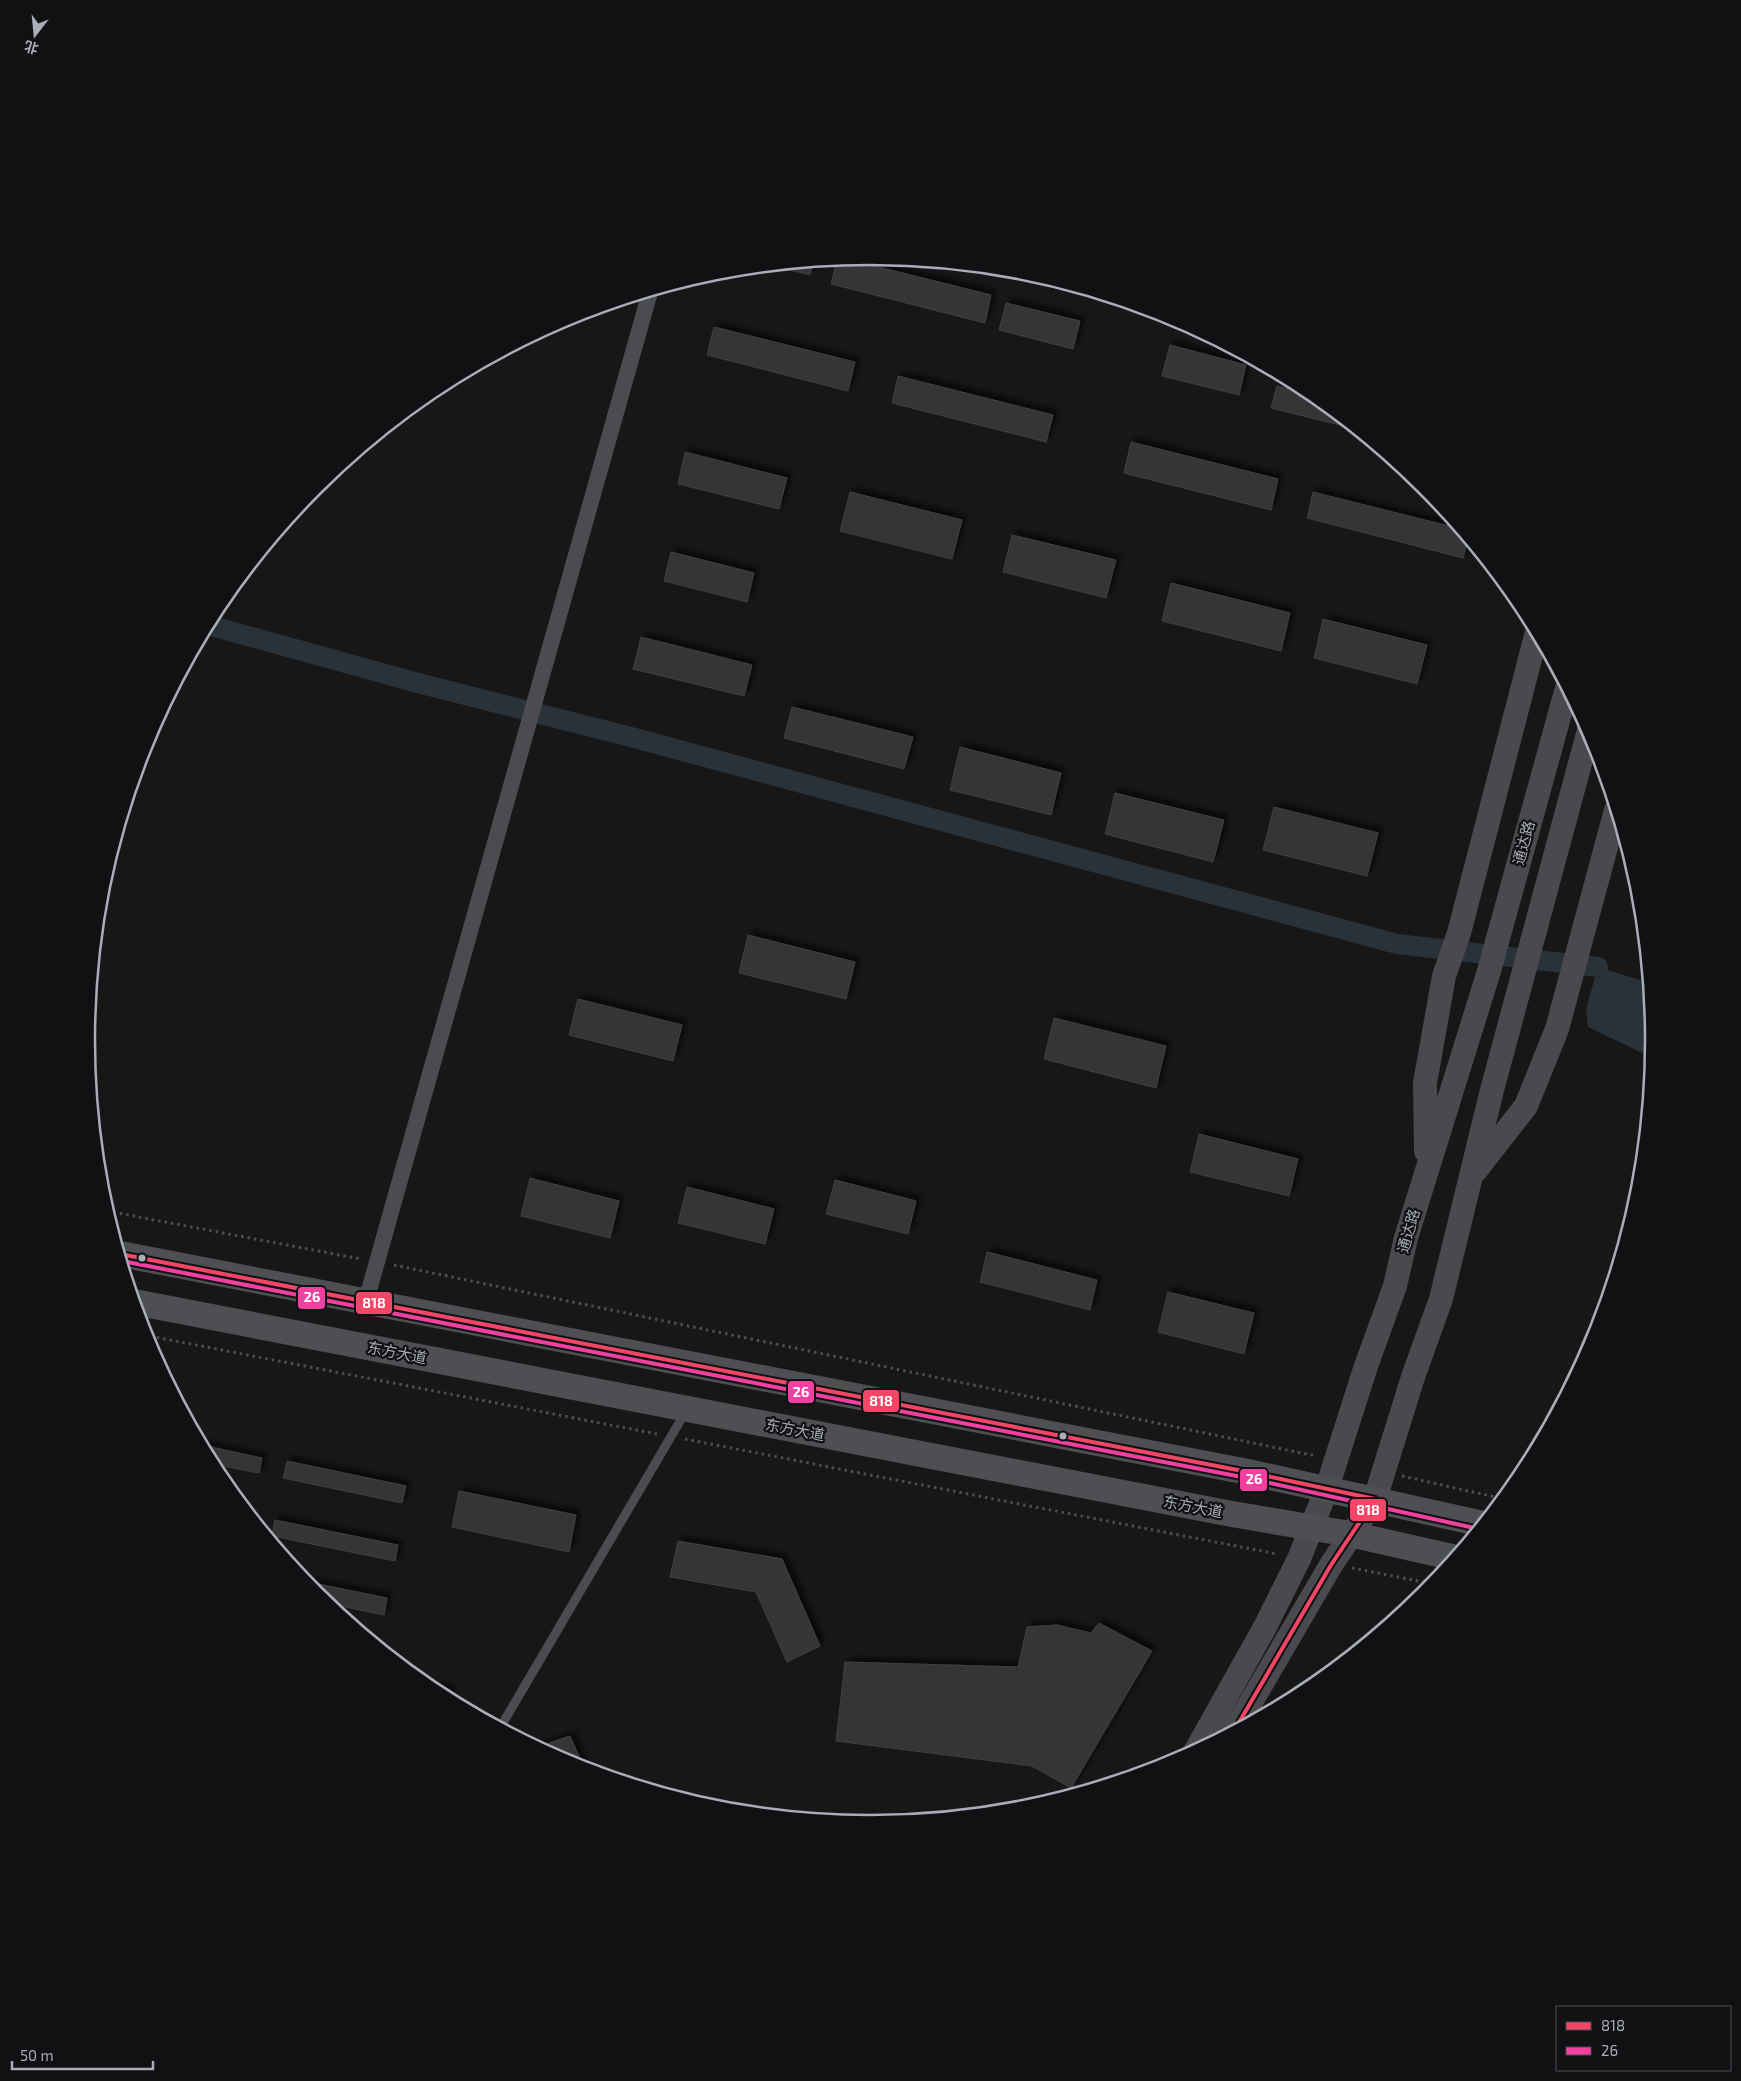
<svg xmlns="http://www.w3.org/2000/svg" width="1741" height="2081" font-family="'Exo 2','Noto Sans SC',sans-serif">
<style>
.water{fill:#2a3239}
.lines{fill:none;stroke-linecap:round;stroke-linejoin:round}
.canal{stroke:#2a3239;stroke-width:20}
.building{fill:#353536;stroke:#3f4043;filter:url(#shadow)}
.path{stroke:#4d4e52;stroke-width:3;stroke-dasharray:2.5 4;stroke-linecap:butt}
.lane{stroke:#4b4c50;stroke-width:9}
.street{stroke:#4b4c50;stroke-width:16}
.secondary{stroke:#4a4a4e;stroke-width:24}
.primary{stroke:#4d4f52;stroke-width:26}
.bus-1-casing{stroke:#111113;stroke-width:8}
.bus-2-casing{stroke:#111113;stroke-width:8}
.bus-1{stroke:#f34667;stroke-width:4}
.bus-2{stroke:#f240a1;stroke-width:4}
.bus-dot{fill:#a8adb8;stroke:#111113;stroke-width:2}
.labels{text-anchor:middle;stroke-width:4.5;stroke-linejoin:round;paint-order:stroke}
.street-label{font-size:15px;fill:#a8adb8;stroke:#111113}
.rim{fill:none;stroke:#a8adb8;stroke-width:2.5}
.line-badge{stroke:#111113;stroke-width:2}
.badge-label{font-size:14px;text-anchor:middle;font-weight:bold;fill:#fff}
</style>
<defs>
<filter id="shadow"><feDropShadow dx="4.5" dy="-4.5" stdDeviation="2.5" flood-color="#0009"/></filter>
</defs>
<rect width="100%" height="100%" fill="#171717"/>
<path class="water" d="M1598,967L1649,983L1655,1041L1653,1058L1588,1027L1586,1009Z"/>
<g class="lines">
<path class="canal" d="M208,625L418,683L631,737L1397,944L1598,967"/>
</g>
<path class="building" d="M846,259L991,295L985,323L831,284L837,260Z
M813,262L810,275L774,266Z
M1006,303L1080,321L1073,349L999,330Z
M714,327L855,362L848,391L707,355Z
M1170,345L1246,365L1239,395L1162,376Z
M898,376L1053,415L1046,442L892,403Z
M1277,386L1316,396L1356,429L1271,408Z
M1131,442L1278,479L1271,510L1124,473Z
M685,452L787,478L779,509L678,484Z
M850,492L962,520L952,559L840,531Z
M1313,492L1461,529L1468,538L1463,558L1307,518Z
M1012,535L1116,560L1106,598L1003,572Z
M671,552L754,573L747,602L664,581Z
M1171,583L1290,613L1281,651L1162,621Z
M1323,619L1427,645L1417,684L1314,658Z
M641,637L752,665L744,696L633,669Z
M792,707L913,737L904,769L784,738Z
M960,747L1061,773L1051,815L950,790Z
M1115,793L1224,820L1213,862L1105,834Z
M1274,807L1378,833L1367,876L1263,850Z
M748,935L855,962L846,999L739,973Z
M578,999L682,1025L673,1061L569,1035Z
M1054,1018L1166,1046L1156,1088L1044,1059Z
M1199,1134L1298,1159L1289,1196L1190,1172Z
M530,1178L619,1201L610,1238L521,1216Z
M835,1180L916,1201L908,1234L826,1214Z
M687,1187L774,1209L765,1244L678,1223Z
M987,1252L1097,1280L1090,1310L980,1282Z
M1168,1292L1254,1313L1244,1354L1158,1332Z
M202,1445L262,1458L259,1473L212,1464Z
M287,1461L406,1486L402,1503L283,1478Z
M459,1491L576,1515L569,1552L452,1527Z
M275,1520L398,1545L395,1561L272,1536Z
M678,1541L782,1559L820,1646L787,1662L756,1592L670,1577Z
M304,1581L387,1598L384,1615L326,1603L316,1595Z
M1099,1623L1152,1651L1071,1788L1032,1766L836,1741L845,1662L1018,1667L1027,1627L1057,1625L1091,1633Z
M426,1685L450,1690L448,1700L435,1692Z
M570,1736L585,1770L570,1765L537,1747Z"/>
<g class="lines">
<path class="path" d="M107,1211L361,1259
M394,1265L1316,1456
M144,1335L657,1434
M685,1439L1277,1554
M1402,1476L1504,1499
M1352,1568L1434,1584"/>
<path class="lane" d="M500,1728L686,1411"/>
<path class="street" d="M366,1301L650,292"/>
<path class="secondary" d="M1426,1151L1425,1083L1444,976L1459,933L1537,632
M1476,1170L1526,1106L1557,1029L1616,810
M1234,1731L1331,1565L1375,1499L1413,1377L1441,1299L1492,1090L1589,730
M1195,1752L1265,1627L1299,1559L1327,1488L1366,1366L1395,1286L1406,1238L1489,971L1567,688"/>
<path class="primary" d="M120,1254L1248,1472L1483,1524
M134,1302L1232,1514L1350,1534L1456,1558"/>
<defs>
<path id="bus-1" d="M120,1254L1248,1472L1375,1499L1331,1565L1234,1731"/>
<path id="bus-2" d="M122,1261L1247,1478L1479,1529"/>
</defs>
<use href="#bus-1" class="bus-1-casing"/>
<use href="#bus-2" class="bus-2-casing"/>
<use href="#bus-1" class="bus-1"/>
<use href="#bus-2" class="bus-2"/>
</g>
<g class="bus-dot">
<circle cx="142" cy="1258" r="4.5"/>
<circle cx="1063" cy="1436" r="4.5"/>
</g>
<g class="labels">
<g class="street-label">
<text transform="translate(1524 843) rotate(-75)" y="5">通达路</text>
<text transform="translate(1409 1231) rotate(-74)" y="5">通达路</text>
<text transform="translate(397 1353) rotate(11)" y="5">东方大道</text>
<text transform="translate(795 1430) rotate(11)" y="5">东方大道</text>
<text transform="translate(1193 1507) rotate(11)" y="5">东方大道</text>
</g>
</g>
<path d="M0 0H1741V2081H0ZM95 1040a775 775 0 1 1 1550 0a775 775 0 1 1-1550 0Z" fill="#111113" fill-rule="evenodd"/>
<path class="rim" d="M95 1040a775 775 0 1 1 1550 0a775 775 0 1 1-1550 0Z"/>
<g class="line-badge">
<rect x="297" y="1286" width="29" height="24" rx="5" fill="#f240a1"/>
<rect x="355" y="1291" width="38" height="24" rx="5" fill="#f34667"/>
<rect x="787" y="1380" width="28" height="24" rx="5" fill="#f240a1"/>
<rect x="862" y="1389" width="38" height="24" rx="5" fill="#f34667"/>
<rect x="1239" y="1468" width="29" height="24" rx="5" fill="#f240a1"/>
<rect x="1349" y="1498" width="38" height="24" rx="5" fill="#f34667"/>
</g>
<g class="badge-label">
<text x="312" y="1302">26</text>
<text x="374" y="1308">818</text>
<text x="801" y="1397">26</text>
<text x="881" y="1406">818</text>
<text x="1254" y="1484">26</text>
<text x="1368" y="1515">818</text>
</g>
<rect x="1556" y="2006" width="175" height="65" fill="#111113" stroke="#4d4f55"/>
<rect x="1566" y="2022" width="25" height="8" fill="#f34667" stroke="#4d4f55"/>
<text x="1601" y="2031" font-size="15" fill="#a8adb8">818</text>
<rect x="1566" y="2047" width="25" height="8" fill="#f240a1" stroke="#4d4f55"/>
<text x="1601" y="2056" font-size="15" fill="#a8adb8">26</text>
<g transform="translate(35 35) rotate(196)" stroke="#111113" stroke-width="4" paint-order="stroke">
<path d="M0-4L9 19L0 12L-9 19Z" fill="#a8adb8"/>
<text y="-8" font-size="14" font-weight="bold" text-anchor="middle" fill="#a8adb8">北</text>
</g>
<path d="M12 2061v8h141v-8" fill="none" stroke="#a8adb8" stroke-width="2.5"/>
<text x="20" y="2061" font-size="15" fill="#a8adb8" stroke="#111113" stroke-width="4" paint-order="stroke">50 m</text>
</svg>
